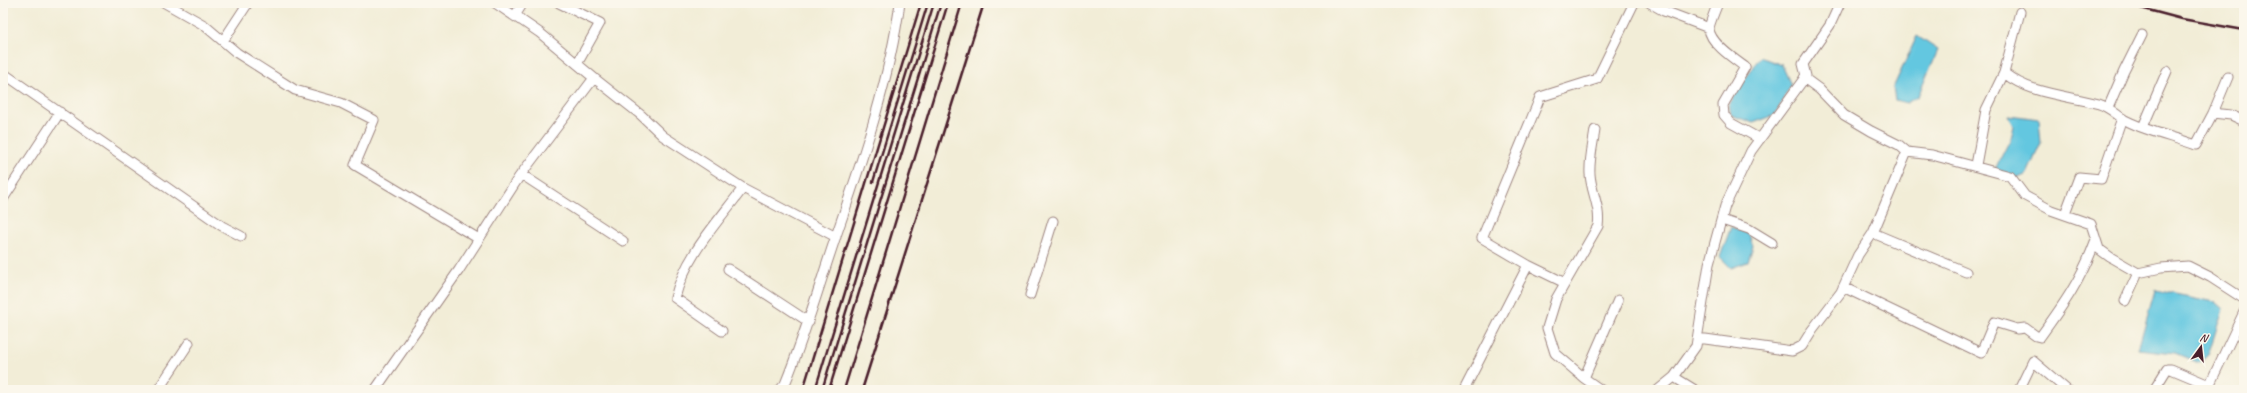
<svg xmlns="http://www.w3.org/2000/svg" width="2247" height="393" font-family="Caveat,sans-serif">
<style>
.water{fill:#63c7e0;stroke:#567386}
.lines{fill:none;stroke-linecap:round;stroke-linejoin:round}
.street-casing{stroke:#9e8681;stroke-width:11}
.street{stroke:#fff;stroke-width:9}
.rail{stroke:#4a1f2b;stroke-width:2.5}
</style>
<rect width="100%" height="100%" fill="#fbf7ec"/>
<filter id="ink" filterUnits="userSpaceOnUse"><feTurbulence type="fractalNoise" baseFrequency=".025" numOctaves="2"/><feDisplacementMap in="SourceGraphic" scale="8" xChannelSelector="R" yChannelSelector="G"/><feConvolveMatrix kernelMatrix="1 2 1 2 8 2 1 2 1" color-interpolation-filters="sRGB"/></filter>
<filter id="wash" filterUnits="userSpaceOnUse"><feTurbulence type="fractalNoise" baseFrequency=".012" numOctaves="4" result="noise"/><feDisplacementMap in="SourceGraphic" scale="16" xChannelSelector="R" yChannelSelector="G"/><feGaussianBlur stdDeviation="0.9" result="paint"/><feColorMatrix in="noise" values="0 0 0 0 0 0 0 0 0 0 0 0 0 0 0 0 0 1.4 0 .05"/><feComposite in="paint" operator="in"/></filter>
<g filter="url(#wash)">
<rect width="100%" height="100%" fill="#f2edd7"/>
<path class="water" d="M1917,36L1938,50L1918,96L1907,103L1895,100L1893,88Z
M1760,57L1782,65L1791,85L1775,115L1753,123L1731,115L1729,103Z
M2009,115L2039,119L2041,143L2027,174L2016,179L1995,169L2011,138L2014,126Z
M1731,227L1749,234L1753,246L1748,262L1731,268L1720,257Z
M2155,290L2215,302L2223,309L2208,355L2199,363L2175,353L2138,349Z"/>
</g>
<g filter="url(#ink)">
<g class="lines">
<defs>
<path id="street" d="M165,3L204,25L237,53L295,90L341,103L374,120L355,165L479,239
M495,3L520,20
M559,3L600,23L577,64
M1650,3L1664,11L1709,28
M1718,3C1716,8 1709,25 1709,29C1710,43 1734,59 1745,67L1723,105L1724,115L1731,123L1760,139
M223,41L248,3
M3,73L222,226L241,236
M2004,73C2032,95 2066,95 2099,104C2110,107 2117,116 2127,121C2149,132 2174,137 2196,145L2213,113L2231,115L2244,121
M594,78L641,115L663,136L743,188L836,237
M1804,78L1819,89L1844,115L1871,131L1899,145L1907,152L1932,155L2010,176L2025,196L2051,210L2091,224L2099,249L2110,257L2138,273L2161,268L2188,266L2210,277L2244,299
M2108,108L2124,71L2142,35
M2213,113L2228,77
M2143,127L2167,71
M1595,130C1593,144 1589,160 1590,174C1591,192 1601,208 1598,226L1556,299L1547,328L1555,353L1584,378L1601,390
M1976,165L1986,110L2004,73L2020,12
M521,174L623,241
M3,199L60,112
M2065,214L2079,177L2101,179L2122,118
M1722,220L1749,229L1772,243
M1873,233L1966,272
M1528,265L1565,283
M728,269L809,322
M1843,287L1981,353L1994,322L2017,329L2025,328L2036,336L2040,337C2064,304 2081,280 2095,242
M1030,295L1053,221
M2125,301L2138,273
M722,331L675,298C685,256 718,222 743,188
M1698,338L1792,351L1802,346L1812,330L1841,292L1858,255L1873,233L1907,152
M1674,377L1695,390
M1584,378L1618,300
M158,390L189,343
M375,390L459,270L519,177L594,78L540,33L521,20L516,14L523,3
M780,390L785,384C805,335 819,286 836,236C862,160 889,83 900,3
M1464,390L1528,265L1482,238L1537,105L1540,97L1597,79L1634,3
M1658,390L1674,377L1696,346L1709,264L1725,206L1751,151L1806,76L1803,64L1830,25L1840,3
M2019,390L2033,361L2067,390
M2154,390L2167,369H2171L2209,385
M2207,390L2244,312"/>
</defs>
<use href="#street" class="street-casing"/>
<use href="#street" class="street"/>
<path class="rail" d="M2122,3L2182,19L2244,30
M873,182L928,3
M803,390L921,3
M815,390L934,3
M822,390L941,3
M829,390L948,3
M844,390L962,3
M862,390L984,3"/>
</g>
</g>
<rect width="2247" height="393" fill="none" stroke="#fbf7ec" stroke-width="16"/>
<g transform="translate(2201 347) rotate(15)" stroke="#fbf7ec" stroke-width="3" paint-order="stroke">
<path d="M0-3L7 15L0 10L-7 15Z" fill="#4a1f2b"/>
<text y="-6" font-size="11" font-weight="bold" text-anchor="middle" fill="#4a1f2b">N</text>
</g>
</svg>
